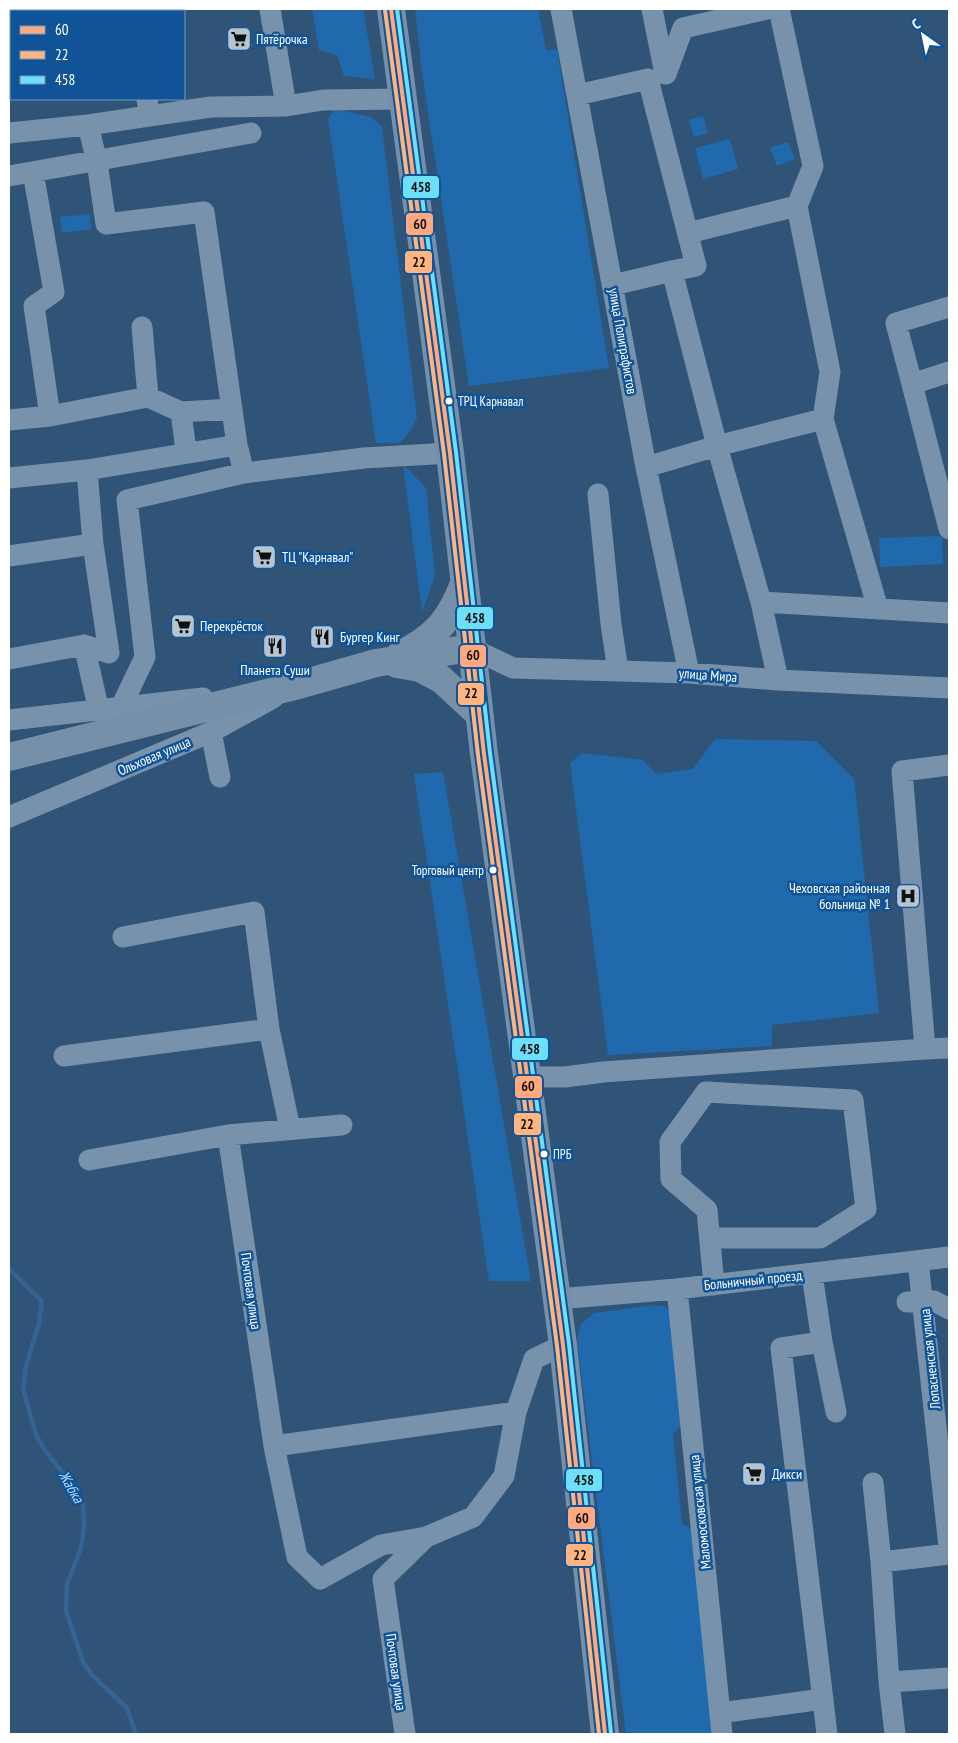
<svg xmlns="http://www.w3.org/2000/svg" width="958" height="1743" font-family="'PT Sans Narrow',sans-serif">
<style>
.green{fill:#2169ad}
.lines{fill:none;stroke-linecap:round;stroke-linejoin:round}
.stream{stroke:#346493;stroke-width:4.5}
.minor{stroke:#7992ab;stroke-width:21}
.major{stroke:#7790a9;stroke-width:28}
.bus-1-casing{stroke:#105497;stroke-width:8}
.bus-2-casing{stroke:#105497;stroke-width:8}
.bus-3-casing{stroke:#105497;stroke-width:8}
.bus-1{stroke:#ffa980;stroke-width:4}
.bus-2{stroke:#ffb580;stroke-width:4}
.bus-3{stroke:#6ddff8;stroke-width:4}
.bus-dot{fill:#fff;stroke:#105497;stroke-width:2}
.labels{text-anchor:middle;stroke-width:5;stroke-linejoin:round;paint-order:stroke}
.bus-label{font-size:13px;fill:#fff;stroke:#105497;text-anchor:start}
.poi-label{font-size:14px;fill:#fff;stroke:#105497;text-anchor:start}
.street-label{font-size:14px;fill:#fff;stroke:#105497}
.water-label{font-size:15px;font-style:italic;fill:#add6fb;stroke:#105497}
.line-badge{stroke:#105497;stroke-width:2}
.pale-badge-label{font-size:14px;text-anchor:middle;font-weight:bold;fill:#111}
</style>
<rect width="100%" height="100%" fill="#2f5478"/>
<path class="green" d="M312,9H363L375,79L344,76L337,55L319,50Z
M415,9H538L546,50L557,49L609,368L469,386L422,72Z
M335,109L371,117L382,127L417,419L408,434L400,443H376L328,119Z
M703,116L708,133L694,137L689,120Z
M730,139L738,169L703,179L695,148Z
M788,142L795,159L777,166L770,148Z
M90,214L91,229L62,233L60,217Z
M403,464L426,488L435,576L422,612Z
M942,536L943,564L880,567L879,538Z
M715,739L816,741L854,779L879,1013L772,1025V1046L608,1055L570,763L582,753L643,760L656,774L693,769Z
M443,772L531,1281H489L414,774Z
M654,1305L666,1307L672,1316L683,1424L673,1434L682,1523L694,1531L712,1734H626L577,1340L581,1324L594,1313Z"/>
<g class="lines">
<path class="stream" d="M9,1269L42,1301L39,1323L26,1366L23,1388L36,1435L46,1452L75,1488L83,1505L84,1526L81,1548L67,1584L66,1611L83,1662L92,1675L127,1708L136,1734"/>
<path class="minor" d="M39,9L40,11
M127,9L128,11
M167,9V11
M270,9L286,106
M561,9L646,467L689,673
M652,9L665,74
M78,11L94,9
M666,74L683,28L767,9
M577,95L648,79L696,266L672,271L717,446L761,602L778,680
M147,99L149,116L211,107L286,106L323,100L403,99
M149,116L88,125L97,162L106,224L204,212L237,445L244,473L364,458L450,453
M9,133L88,125
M9,176L251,133
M797,206L830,372L823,419
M688,233L797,206L813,166L779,9
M613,285L672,271
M142,327L148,397
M949,372L912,384L949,529
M912,384L896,323L949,307
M181,412L231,409
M50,416L148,397L181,412L186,451
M9,420L50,416L34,306L54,292L33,172
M646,467L717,446L823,419L878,609
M9,478L87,470
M598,494L611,624L618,671
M9,556L93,544
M761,602L949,613
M84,645L109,653L93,544L87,470L237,445
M471,648L513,668L689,673L778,680L949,688
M9,659L84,645L99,711
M120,709L145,657L127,500L244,473
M9,720L203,698
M211,732L220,777
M9,817L211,732L273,698
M123,937L254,912L269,1029L290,1129
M925,1049L949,1048
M64,1056L269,1029
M527,1077H565L603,1072L925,1049L902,771L949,765
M228,1135L274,1446L297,1557L320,1579L381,1545L426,1537
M89,1160L228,1135L342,1125
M710,1238H820L866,1209L853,1100L706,1092L670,1142L671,1179L707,1210L714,1285
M918,1261L949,1547
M812,1274L822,1342L781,1348L827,1734
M677,1289L722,1734
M557,1299L677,1289L949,1257
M907,1302L934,1301L949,1309
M822,1342L836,1412
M274,1446L516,1412
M873,1483L881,1562
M889,1682L949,1678
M720,1713L823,1699
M405,1734L383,1579L426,1537L473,1517L504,1476L516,1412L534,1359L563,1345
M895,1734L889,1682L881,1562L949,1554"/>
<path class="major" d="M391,9L450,453L484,754L563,1345L605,1734
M400,655C436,636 449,622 464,584
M397,664L420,668L441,679L479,714
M9,757L295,686L376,663L471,648"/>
<defs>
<path id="bus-1" d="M391,9L450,453L484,754L563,1345L605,1734"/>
<path id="bus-2" d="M385,10L444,454L478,755L557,1346L599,1734"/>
<path id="bus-3" d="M397,9L456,452L490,753L569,1344L611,1733"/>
</defs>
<use href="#bus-1" class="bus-1-casing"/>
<use href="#bus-2" class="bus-2-casing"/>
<use href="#bus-3" class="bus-3-casing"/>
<use href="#bus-1" class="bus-1"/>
<use href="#bus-2" class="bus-2"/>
<use href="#bus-3" class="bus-3"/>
</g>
<defs>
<symbol id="supermarket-square" viewBox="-11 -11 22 22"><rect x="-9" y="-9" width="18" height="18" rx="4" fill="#b6c3d0" stroke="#105497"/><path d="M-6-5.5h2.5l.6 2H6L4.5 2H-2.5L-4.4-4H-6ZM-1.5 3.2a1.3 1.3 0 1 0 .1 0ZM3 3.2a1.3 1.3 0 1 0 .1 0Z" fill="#111"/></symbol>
<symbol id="restaurant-square" viewBox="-11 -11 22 22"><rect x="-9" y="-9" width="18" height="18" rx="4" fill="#b6c3d0" stroke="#105497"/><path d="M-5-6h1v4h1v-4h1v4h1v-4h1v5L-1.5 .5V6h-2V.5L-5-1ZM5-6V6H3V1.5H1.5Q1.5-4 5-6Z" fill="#111"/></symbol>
<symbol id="hospital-square" viewBox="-11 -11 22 22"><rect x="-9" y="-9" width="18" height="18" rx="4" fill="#b6c3d0" stroke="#105497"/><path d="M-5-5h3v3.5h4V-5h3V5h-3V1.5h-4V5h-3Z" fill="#111"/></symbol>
</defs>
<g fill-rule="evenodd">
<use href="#supermarket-square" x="225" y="25" width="28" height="28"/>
<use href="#supermarket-square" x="250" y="543" width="28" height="28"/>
<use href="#supermarket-square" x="169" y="612" width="28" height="28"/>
<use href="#restaurant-square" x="308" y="623" width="28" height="28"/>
<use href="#restaurant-square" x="261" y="632" width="28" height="28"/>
<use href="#hospital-square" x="894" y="882" width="28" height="28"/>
<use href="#supermarket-square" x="740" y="1460" width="28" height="28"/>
</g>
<g class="bus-dot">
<circle cx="449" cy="401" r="4.5"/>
<circle cx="493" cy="870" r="4.5"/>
<circle cx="544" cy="1154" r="4.5"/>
</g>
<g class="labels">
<g class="bus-label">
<text x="458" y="406">ТРЦ Карнавал</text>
<text x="484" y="875" text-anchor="end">Торговый центр</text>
<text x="553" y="1159">ПРБ</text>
</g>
<g class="poi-label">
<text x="256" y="44">Пятёрочка</text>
<text x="282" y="562">ТЦ "Карнавал"</text>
<text x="200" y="631">Перекрёсток</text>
<text x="340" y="642">Бургер Кинг</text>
<text x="275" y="675" text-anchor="middle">Планета Суши</text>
<text x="890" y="893" text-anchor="end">Чеховская районная<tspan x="890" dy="16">больница № 1</tspan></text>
<text x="772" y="1479">Дикси</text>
</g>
<g class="street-label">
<text transform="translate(623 341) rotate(80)" y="5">улица Полиграфистов</text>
<text transform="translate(708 675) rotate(4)" y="5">улица Мира</text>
<text transform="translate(154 756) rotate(-23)" y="5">Ольховая улица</text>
<text transform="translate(753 1280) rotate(-6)" y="5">Больничный проезд</text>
<text transform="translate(251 1291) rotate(82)" y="5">Почтовая улица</text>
<text transform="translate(930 1359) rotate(-96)" y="5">Лопасненская улица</text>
<text transform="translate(700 1512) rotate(-96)" y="5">Маломосковская улица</text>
<text transform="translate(396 1672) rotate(82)" y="5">Почтовая улица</text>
</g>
<g class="water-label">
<text transform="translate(71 1487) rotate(60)" y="5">Жабка</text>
</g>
</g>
<g class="line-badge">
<rect x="402" y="175" width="38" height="24" rx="5" fill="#6ddff8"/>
<rect x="405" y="212" width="29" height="24" rx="5" fill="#ffa980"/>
<rect x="404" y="250" width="29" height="24" rx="5" fill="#ffb580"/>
<rect x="456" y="606" width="38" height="24" rx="5" fill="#6ddff8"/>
<rect x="459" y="644" width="28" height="24" rx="5" fill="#ffa980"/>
<rect x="457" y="682" width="28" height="24" rx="5" fill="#ffb580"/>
<rect x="511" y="1037" width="38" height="24" rx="5" fill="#6ddff8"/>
<rect x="514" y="1075" width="29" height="24" rx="5" fill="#ffa980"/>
<rect x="513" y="1112" width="29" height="24" rx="5" fill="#ffb580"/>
<rect x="565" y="1468" width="38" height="24" rx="5" fill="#6ddff8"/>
<rect x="567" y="1506" width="29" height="24" rx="5" fill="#ffa980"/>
<rect x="565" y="1543" width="29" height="24" rx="5" fill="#ffb580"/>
</g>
<g class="pale-badge-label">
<text x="421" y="192">458</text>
<text x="420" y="229">60</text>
<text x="419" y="267">22</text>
<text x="475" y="623">458</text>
<text x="473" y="660">60</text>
<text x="471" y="698">22</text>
<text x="530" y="1054">458</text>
<text x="528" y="1091">60</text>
<text x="527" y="1129">22</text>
<text x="584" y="1485">458</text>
<text x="582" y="1523">60</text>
<text x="580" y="1560">22</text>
</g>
<rect width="958" height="1743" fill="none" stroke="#ffffff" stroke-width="20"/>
<rect x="10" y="10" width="175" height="90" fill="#105497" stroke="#7098c1"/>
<rect x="20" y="26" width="25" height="8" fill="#ffa980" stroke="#7098c1"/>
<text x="55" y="35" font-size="15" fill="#ffffff">60</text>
<rect x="20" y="51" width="25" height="8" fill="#ffb580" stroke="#7098c1"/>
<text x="55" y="60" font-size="15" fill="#ffffff">22</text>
<rect x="20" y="76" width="25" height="8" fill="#6ddff8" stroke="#7098c1"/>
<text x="55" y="85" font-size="15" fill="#ffffff">458</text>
<g transform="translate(923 35) rotate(327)" stroke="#105497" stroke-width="4" paint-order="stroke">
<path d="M0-4L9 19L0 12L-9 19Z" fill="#ffffff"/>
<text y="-8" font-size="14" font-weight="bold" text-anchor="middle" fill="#ffffff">С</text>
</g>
</svg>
